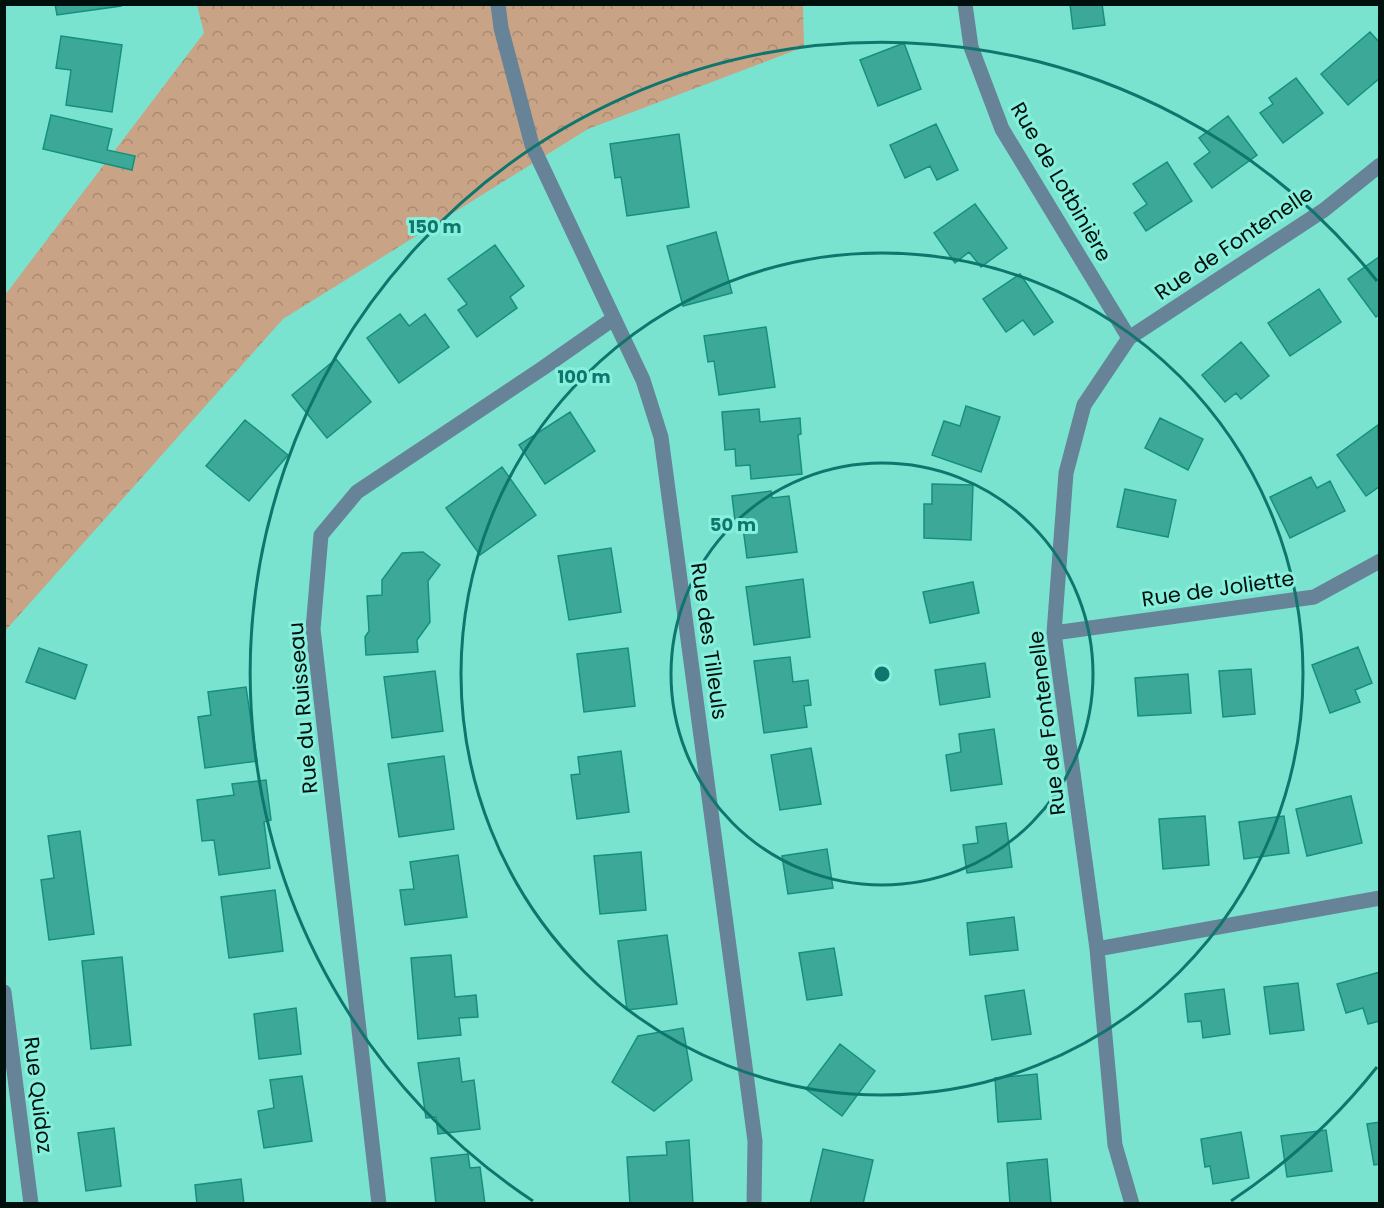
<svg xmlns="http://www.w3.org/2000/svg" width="1384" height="1208" font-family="Poppins,sans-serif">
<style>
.forest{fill:url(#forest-crowns)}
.building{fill:#3ca998;stroke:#15907f;stroke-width:1.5}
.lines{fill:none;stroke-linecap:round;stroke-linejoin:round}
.minor{stroke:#678398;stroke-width:15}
.ring{fill:none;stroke:#0f766e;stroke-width:3}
.labels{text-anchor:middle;stroke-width:6;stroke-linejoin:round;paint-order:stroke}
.street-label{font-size:21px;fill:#00100c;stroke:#87f0dd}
.centre{fill:#0f766e;stroke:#87f0dd;stroke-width:3}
.ring-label{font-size:18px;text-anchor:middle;font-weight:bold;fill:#0f766e;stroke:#87f0dd;stroke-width:6;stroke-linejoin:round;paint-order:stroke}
</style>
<defs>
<pattern id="forest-crowns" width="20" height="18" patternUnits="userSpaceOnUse" patternTransform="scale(1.5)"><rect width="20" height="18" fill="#c8a385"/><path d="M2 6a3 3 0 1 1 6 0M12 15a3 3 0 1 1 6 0" fill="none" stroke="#aa8b72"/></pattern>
</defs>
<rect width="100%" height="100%" fill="#7ae3d0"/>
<path class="forest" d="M197,5H803L804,47L588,129L283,319L5,631V295L204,33Z"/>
<path class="building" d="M55,4H121V6L57,15Z
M1070,4H1102L1105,25L1073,29Z
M1370,32L1380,43V78L1348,105L1321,74Z
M61,36L122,45L112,112L66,105L71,70L56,68Z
M904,43L921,89L878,106L860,60Z
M1296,78L1323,113L1283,143L1260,113L1273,104L1269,98Z
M51,115L112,129L107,150L135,156L132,170L43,149Z
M1228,116L1257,155L1212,188L1194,164L1210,152L1199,138Z
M936,124L958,170L937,180L930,166L905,178L890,145Z
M679,134L689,207L627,216L621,177L615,178L610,144Z
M1167,162L1192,201L1146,231L1134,213L1147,204L1133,184Z
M975,204L1007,248L981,267L969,252L955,263L934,233Z
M716,232L732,293L683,306L667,246Z
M495,245L524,286L510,297L517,308L477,337L458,310L467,304L448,279Z
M1379,257L1380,314L1376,317L1348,279Z
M1020,274L1053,322L1034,335L1023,320L1006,332L983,299Z
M1319,289L1341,322L1290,356L1268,323Z
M400,314L409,326L425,314L449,347L399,383L367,338Z
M766,327L775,387L719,395L714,361L708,362L704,336Z
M1241,342L1269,376L1241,399L1236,393L1225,402L1202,375Z
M336,359L371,402L327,438L292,395Z
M966,406L1000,417L981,472L932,455L944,421L960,426Z
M759,409L760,422L800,418L801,434L798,435L802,474L751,479L750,465L736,466L735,449L725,450L722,412Z
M570,412L595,451L545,484L519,445Z
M1160,418L1203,439L1188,470L1145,448Z
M245,420L288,455L249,501L206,466Z
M1378,425L1380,486L1366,496L1337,455Z
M502,467L536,515L480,555L446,508Z
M1311,477L1317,488L1330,481L1345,511L1290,538L1270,497Z
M932,484L973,485L971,540L924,538V504H932Z
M1125,489L1176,500L1168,537L1117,527Z
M771,491L772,498L789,496L797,552L747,558L743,528L736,529L732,496Z
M611,548L621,612L569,620L558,556Z
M423,552L440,565L428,581L430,622L417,640L418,652L366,655L365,637L369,631L367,596L382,595V580L402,553Z
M803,579L810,637L754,645L746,587Z
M973,582L979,613L930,623L923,592Z
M1358,647L1372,683L1355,690L1360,702L1330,713L1312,665Z
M39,648L87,665L75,699L26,682Z
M628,648L635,706L584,712L577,654Z
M790,657L793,682L808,680L811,705L804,706L807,727L764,733L754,661Z
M985,663L990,697L940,705L935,670Z
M1251,669L1255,714L1223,717L1219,671Z
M435,671L443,731L392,738L384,677Z
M1188,674L1191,713L1138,716L1135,678Z
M246,687L257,761L205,768L198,717L211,715L208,692Z
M994,729L1002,784L951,791L946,755L961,752L959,734Z
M811,748L821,804L780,810L771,755Z
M621,751L629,812L577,819L571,775L580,774L578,757Z
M444,756L454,829L399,837L388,764Z
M266,780L271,820L264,822L270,868L219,875L214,840L202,841L197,800L234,795L232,784Z
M1351,796L1362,843L1307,856L1296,809Z
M1205,816L1209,865L1163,869L1159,819Z
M1284,816L1289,853L1244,859L1239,822Z
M1006,823L1012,867L967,873L963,845L978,843L976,827Z
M80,831L94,934L49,940L41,880L54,878L48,836Z
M827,849L833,888L788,894L782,856Z
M641,852L646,910L600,914L594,856Z
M458,855L467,917L405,925L400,890L414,889L410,862Z
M275,890L283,951L229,958L221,897Z
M1014,917L1018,950L970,955L967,923Z
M667,935L677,1004L627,1010L618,941Z
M834,948L842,995L807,1000L799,953Z
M451,955L455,997L476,995L478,1017L459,1018L461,1035L418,1039L411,958Z
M122,957L131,1045L91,1049L82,961Z
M1380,972V1021L1368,1024L1363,1008L1346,1013L1337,984Z
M1298,983L1304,1030L1270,1034L1264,987Z
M1224,989L1230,1034L1203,1038L1201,1021L1188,1022L1185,994Z
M1024,990L1031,1034L992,1040L985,996Z
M296,1008L301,1054L259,1059L254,1014Z
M683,1028L692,1080L654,1111L612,1082L638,1036Z
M840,1044L875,1071L842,1116L806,1089Z
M459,1058L462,1082L474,1080L480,1129L438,1134L436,1117L426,1118L418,1063Z
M1037,1074L1041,1119L998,1122L995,1078Z
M302,1076L312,1141L264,1148L258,1111L274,1108L270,1080Z
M1380,1122V1164L1374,1165L1367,1124Z
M114,1128L121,1186L86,1191L78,1133Z
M1326,1130L1332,1171L1287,1177L1281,1136Z
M1241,1132L1249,1178L1213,1184L1210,1166L1205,1167L1201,1139Z
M689,1140L693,1204H630L627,1157L667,1155L666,1142Z
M823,1149L873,1160L863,1204H810Z
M468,1154L470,1168L480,1167L485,1204H436L431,1158Z
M1047,1159L1051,1204H1010L1007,1163Z
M241,1179L244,1204H197L195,1185Z"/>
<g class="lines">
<path class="minor" d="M498,4L501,28L532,145L643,380L661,437L755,1141L754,1204
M965,4L971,47L1002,129L1129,338
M1054,633L1314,597L1380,561
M1097,949L1380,898
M4,992L31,1204
M379,1204L313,629L321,535L357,492L543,368L613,319
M1132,1204L1115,1145L1097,949L1054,633L1066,473L1084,405L1129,338L1324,210L1380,165"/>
</g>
<g class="ring">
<circle cx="882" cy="674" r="211"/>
<circle cx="882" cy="674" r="421"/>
<path d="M1377 1067A632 632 0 0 1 1231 1201M533 1201A632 632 0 1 1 1377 281"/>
</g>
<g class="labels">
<g class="street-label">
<text transform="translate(1061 182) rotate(60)" y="7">Rue de Lotbinière</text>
<text transform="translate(1234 243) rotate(-34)" y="7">Rue de Fontenelle</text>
<text transform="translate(1218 589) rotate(-8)" y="7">Rue de Joliette</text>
<text transform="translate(709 641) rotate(82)" y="7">Rue des Tilleuls</text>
<text transform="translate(303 708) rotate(-95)" y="7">Rue du Ruisseau</text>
<text transform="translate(1047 723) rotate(-97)" y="7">Rue de Fontenelle</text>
<text transform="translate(38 1095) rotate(83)" y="7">Rue Quidoz</text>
</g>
</g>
<circle cx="882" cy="674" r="9" class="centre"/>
<g class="ring-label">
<text x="435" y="233">150 m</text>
<text x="584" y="383">100 m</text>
<text x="733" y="531">50 m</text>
</g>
<rect width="1384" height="1208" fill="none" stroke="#00100c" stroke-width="12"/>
</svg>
